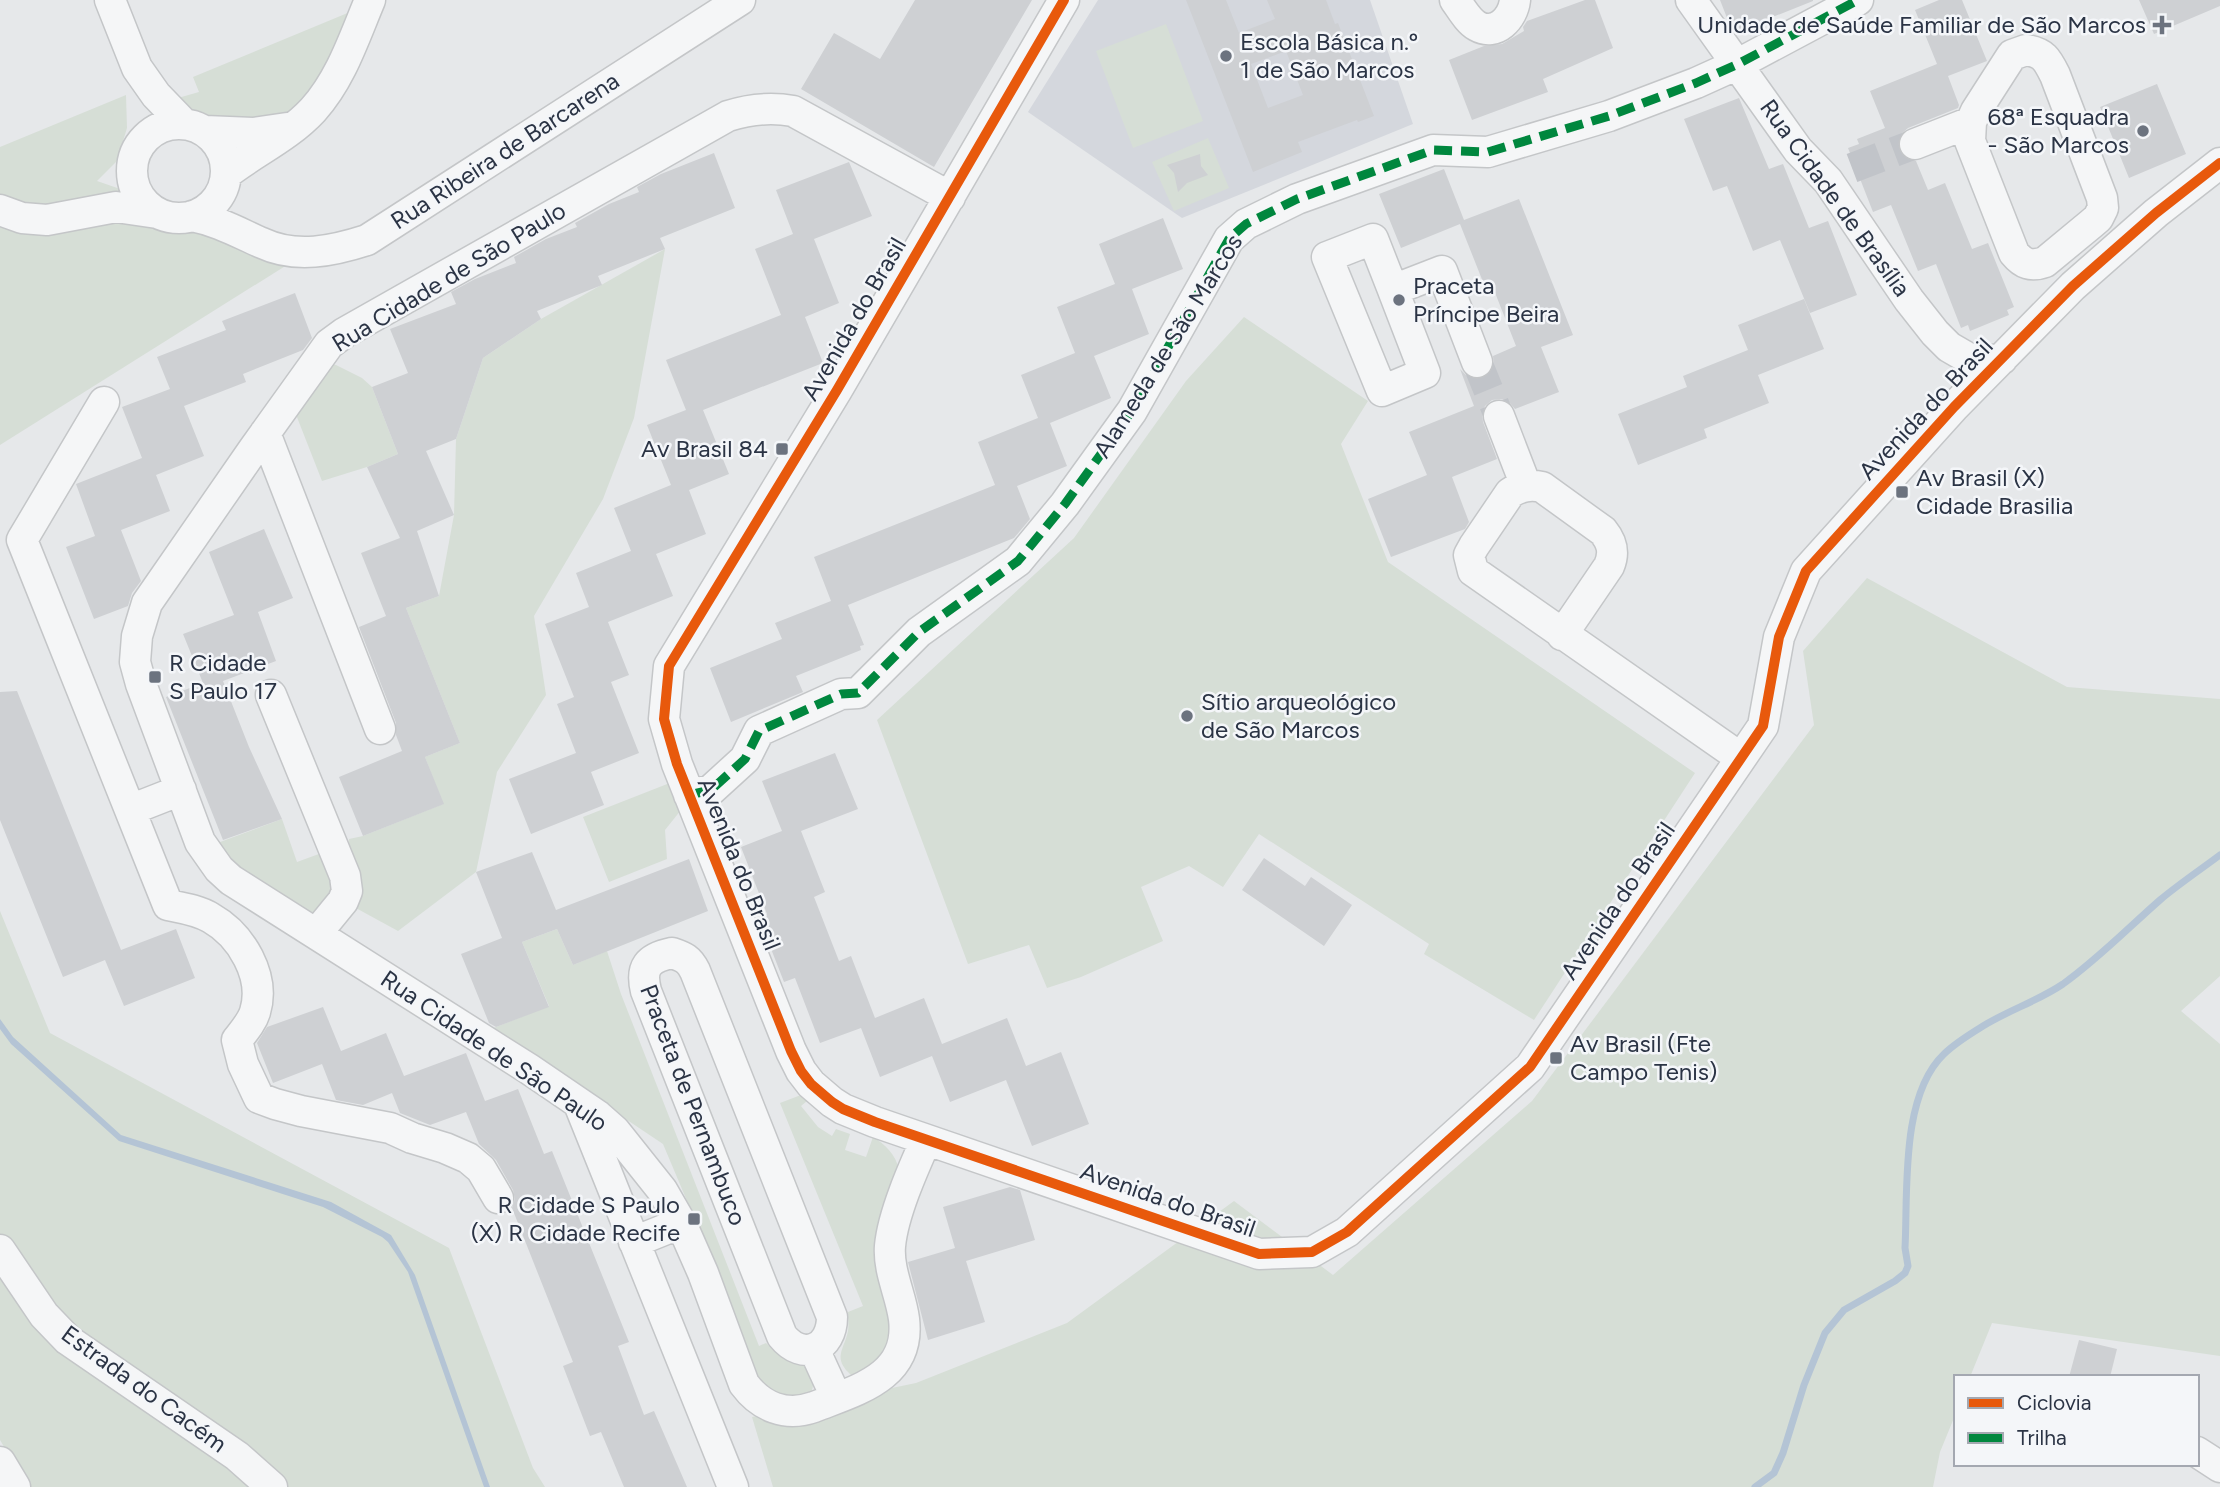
<svg xmlns="http://www.w3.org/2000/svg" width="2220" height="1487" font-family="Figtree,sans-serif">
<style>
.built{fill:#d4d7dd}
.green{fill:#d6ded6}
.water{fill:#b4c4d5}
.lines{fill:none;stroke-linecap:round;stroke-linejoin:round}
.stream{stroke:#b4c4d5;stroke-width:7}
.building{fill:#ced0d3;fill-rule:evenodd}
.minor-tunnel{stroke:#c1c4c9;stroke-width:30;stroke-dasharray:30 15;stroke-linecap:butt}
.minor-casing{stroke:#c4c6c8;stroke-width:33}
.minor{stroke:#f5f6f7;stroke-width:30}
.quiet{stroke:#00873e;stroke-width:9;stroke-dasharray:18 9;stroke-linecap:butt}
.cycleway-casing{stroke:#f4f6f9;stroke-width:15}
.cycleway{stroke:#e8590c;stroke-width:10}
.poi-dot{fill:#6c737f;stroke:#f4f6f9;stroke-width:2.5}
.labels{text-anchor:middle;stroke-width:5;stroke-linejoin:round;paint-order:stroke}
.poi-label{font-size:24px;fill:#2b3445;stroke:#f4f6f9;text-anchor:start}
.street-label{font-size:24px;fill:#2b3445;stroke:#f4f6f9}
</style>
<rect width="100%" height="100%" fill="#e6e8ea"/>
<path class="built" d="M1098,0H1370L1413,124L1182,218L1028,112Z"/>
<path class="green" d="M350,12L326,78L295,117L206,120L171,100L199,92L193,77Z
M1166,24L1203,121L1133,148L1096,51Z
M126,95L127,128L117,161L97,181L306,253L0,445V147Z
M1208,138L1229,188L1174,211L1152,162Z
M665,249L634,418L603,499L534,616L546,695L497,772L476,872L398,931L343,901L349,839L363,836L443,804L425,757L460,743L406,608L439,596L454,515L456,439L483,358L541,319Z
M1244,317L1368,401L1341,444L1388,562L1695,773L1534,1020L1424,954L1429,944L1259,834L1223,887L1189,866L1141,887L1163,941L1081,977L1047,988L1029,945L968,964L877,720L1074,538L1186,381Z
M324,363L336,365L362,378L372,387L398,454L367,467L322,481L293,407Z
M1867,578L2067,687L2220,699V976L2181,1011L2220,1044V1356L1992,1323L1970,1377H1956V1413L1940,1452L1933,1487H773L752,1417L916,1383L1067,1323L1234,1201L1333,1275L1532,1101L1814,725L1803,651Z
M680,779L689,800L665,830L667,859L609,882L583,817Z
M282,819L297,862L327,851L340,882L315,926L235,875L212,845Z
M0,911L50,1033L449,1248L533,1468L545,1487H28L0,1440Z
M557,929L573,965L607,951L621,994L759,1346L766,1343L778,1354L808,1367C814,1380 816,1387 807,1399L781,1400L756,1378L698,1227L663,1144L491,1029L549,1006L522,942Z
M801,1095L807,1101L801,1106L818,1127L832,1136L836,1129L850,1134L845,1150L866,1157L873,1137C886,1145 895,1154 899,1169L877,1266L891,1333L887,1351L862,1374L851,1375C832,1358 844,1350 848,1331C849,1325 848,1318 848,1312L863,1306L780,1103Z"/>
<path class="water" d="M0,1019L13,1037L121,1135L331,1202L391,1235L415,1275L490,1487H484L408,1272L388,1242L382,1237L323,1207L119,1141L11,1044L0,1029Z"/>
<g class="lines">
<path class="stream" d="M1755,1487L1774,1473L1783,1453L1804,1385L1825,1333L1844,1310L1895,1281L1905,1273L1908,1266L1905,1248C1908,1192 1900,1096 1944,1054C1955,1043 1970,1034 1983,1026C2009,1010 2038,1001 2063,984C2098,959 2128,928 2160,900C2179,884 2200,870 2220,855"/>
</g>
<path class="building" d="M915,0H1032L934,167L801,89L834,33L880,59Z
M1186,0H1226L1239,33L1275,19L1267,0H1326L1335,24L1338,23L1374,116L1358,122L1357,120L1298,142L1302,152L1253,172ZM1286,51L1303,95L1268,108L1251,64Z
M1585,0H1595L1613,48L1543,79L1548,92L1472,120L1449,60L1484,46L1502,44L1524,31L1523,27L1527,21Z
M1720,0H1813V1L1735,32L1729,23Z
M1939,0H1962L1987,61L1948,76L1959,105L1958,108L1908,128L1901,134L1898,142L1899,150L1904,157L1916,161L1928,190L1945,183L1972,249L1988,243L2014,307L2007,310L2009,315L1970,331L1968,325L1961,328L1936,264L1918,271L1891,205L1873,212L1848,148L1859,144L1857,139L1885,128L1870,91L1937,64L1915,10Z
M2139,0H2220V6L2154,34Z
M2157,84L2186,154L2129,178L2100,107Z
M1739,98L1769,169L1783,164L1809,228L1828,221L1857,295L1810,313L1780,240L1753,251L1727,186L1713,191L1684,119Z
M714,153L735,208L660,238L665,249L598,276L602,285L537,311L541,319L483,358L456,439L426,451L454,515L417,531L439,596L406,608L460,743L425,757L444,804L363,836L339,777L402,751L396,735V723L359,627L386,616L361,553L400,538L367,467L398,454L372,387L408,373L390,329L456,304L451,292L475,279L516,263L514,257L546,239L577,227L575,223L609,204L639,192L637,187L661,174Z
M1200,154L1201,166L1208,175L1187,183L1178,192L1174,173L1167,165Z
M849,162L872,216L814,239L839,303L805,317L823,363L703,410L729,474L689,490L706,534L656,554L673,596L608,622L629,675L611,682L639,753L591,772L604,805L531,834L509,779L576,753L557,704L574,697L545,624L589,607L576,573L631,551L614,508L671,485L647,425L686,410L666,360L781,315L755,249L793,234L776,190Z
M1444,169L1464,220L1519,199L1573,335L1541,347L1559,392L1515,409L1509,402L1501,399L1492,400L1485,406L1482,413L1483,422L1497,459L1452,477L1469,522L1465,529L1391,557L1368,499L1427,475L1409,432L1474,406L1460,369L1467,376L1474,379L1484,378L1491,372L1494,365L1493,356L1516,346L1492,285L1485,287L1460,224L1401,248L1379,194Z
M1163,218L1183,269L1132,289L1149,334L1094,356L1111,398L1050,423L1067,466L1017,486L1030,519L1014,538L848,605L864,645L860,646L861,650L796,676L803,692L731,722L710,668L782,639L775,623L831,601L814,557L995,485L978,442L1038,418L1021,375L1075,353L1057,307L1115,284L1099,244Z
M295,293L312,338L303,350L243,374L246,382L184,406L204,456L156,475L170,511L121,530L141,581L132,593L128,606L94,619L66,547L95,536L76,484L142,458L122,407L170,389L157,357L226,330L222,321Z
M1804,299L1824,349L1758,375L1769,403L1704,429L1707,438L1638,465L1618,414L1687,387L1683,376L1748,350L1738,325Z
M264,529L293,598L258,612L276,661L223,681L249,747L282,819L223,840L166,697L203,683L183,634L234,615L209,552Z
M17,691L121,950L176,929L195,978L124,1006L105,960L63,977L0,820V692Z
M835,753L858,809L801,831L825,892L814,897L839,961L851,956L875,1018L924,998L942,1044L1007,1018L1026,1066L1061,1052L1089,1124L1032,1146L1006,1080L950,1102L932,1056L880,1077L861,1028L820,1043L795,978L784,982L759,918L767,914L741,847L782,831L762,781Z
M532,852L556,910L689,859L708,911L573,965L557,929L522,942L549,1007L496,1027L489,1023L461,954L502,938L476,872Z
M1264,858L1305,886L1311,877L1352,905L1324,946L1242,890Z
M323,1007L341,1051L386,1033L404,1076L466,1053L485,1101L518,1089L544,1154L552,1151L629,1342L618,1346L644,1415L654,1411L687,1487H624L601,1432L590,1436L563,1366L573,1362L512,1208L515,1199L513,1190L496,1160L479,1144L466,1112L430,1125L400,1113L392,1093L363,1105L336,1100L322,1064L273,1083L257,1043L267,1027Z
M1010,1187L1020,1190L1035,1240L966,1261L985,1322L928,1340L908,1262L955,1248L943,1207Z
M2079,1340L2117,1349L2110,1377H2069Z"/>
<g class="lines">
<path class="minor-tunnel" d="M1852,168L1915,144
M1477,362L1499,416"/>
<defs>
<path id="minor" d="M110,0L137,68L156,95L183,123
M1064,0L837,390L669,666L664,719L677,764L791,1051L801,1071L811,1084L832,1102L843,1109L875,1122L1259,1254L1312,1252L1347,1232L1530,1067L1763,726L1779,637L1806,571L1954,407L2073,286L2156,213L2220,163
M1455,0C1461,8 1468,21 1477,26C1496,37 1513,18 1515,0
M1691,0L1798,150L1828,181L1909,300L1935,333L1949,347L1968,358L1984,361L2002,359
M2026,50C2044,53 2047,59 2055,75L2102,198L2103,208L2098,218L2091,224L2045,262C2031,267 2023,264 2014,253L1970,141L1971,122L1976,111L2012,55Z
M132 171a47 47 0 1 1 94 0a47 47 0 1 1-94 0Z
M205,131L253,133L287,128
M1915,144L1971,122
M226,174C254,152 288,137 313,110C341,79 354,38 370,0
M0,210L22,218L47,220L116,207L157,213
M192,216C218,221 239,233 262,243C296,259 333,251 367,240L740,0
M1393,290L1425,373L1382,391L1327,257L1373,239L1393,290L1442,271L1477,362
M104,402L22,540L168,905C183,908 198,910 211,918C241,935 266,976 255,1012C252,1022 244,1031 237,1040L243,1064L259,1098L275,1104L301,1111L390,1128L412,1138L445,1148L468,1158L481,1169L498,1198
M1499,416L1526,486
M265,433L380,729
M1562,635L1609,566C1615,552 1612,542 1603,531L1542,487C1530,484 1520,486 1510,493L1474,546L1469,555L1473,571L1741,758
M271,695L345,876L347,891L343,901L316,934
M689,795L711,790L745,759L759,731L841,694L858,693L919,632L1018,561L1065,504L1132,411L1229,239L1246,224L1297,199L1433,150L1488,152L1609,116L1696,83L1738,64L1858,0
M130,810L181,790
M672,953C684,957 689,959 695,971L832,1317C832,1349 803,1362 782,1336L646,991C640,967 648,958 672,953Z
M579,1104L733,1487
M926,1140C913,1169 893,1214 890,1246C888,1271 901,1295 904,1319C911,1377 857,1390 814,1407C786,1417 761,1407 744,1384L703,1273L681,1223L662,1190L615,1131L598,1116L529,1069L231,880L219,869L200,842L141,684L135,662L137,636L147,603L253,450L329,344L344,333L728,116C750,109 771,107 793,111L950,197
M634,1242L681,1223
M0,1250L44,1315L68,1340L237,1456L272,1487
M814,1349L836,1397
M2197,1452L2220,1467
M0,1462L15,1487"/>
</defs>
<use href="#minor" class="minor-casing"/>
<use href="#minor" class="minor"/>
<path class="quiet" d="M689,795L711,790L745,759L759,731L841,694L858,693L919,632L1018,561L1065,504L1132,411L1229,239L1246,224L1297,199L1433,150L1488,152L1609,116L1696,83L1738,64L1858,0"/>
<defs>
<path id="cycleway" d="M1064,0L837,390L669,666L664,719L677,764L791,1051L801,1071L811,1084L832,1102L843,1109L875,1122L1259,1254L1312,1252L1347,1232L1530,1067L1763,726L1779,637L1806,571L1954,407L2073,286L2156,213L2220,163"/>
</defs>
<use href="#cycleway" class="cycleway-casing"/>
<use href="#cycleway" class="cycleway"/>
</g>
<g class="poi-dot">
<path d="M2158.5 14.5h7v7h7v7h-7v7h-7v-7h-7v-7h7z"/>
<circle cx="1226" cy="56" r="7"/>
<circle cx="2143" cy="131" r="7"/>
<circle cx="1399" cy="300" r="7"/>
<rect x="775" y="442" width="14" height="14" rx="3.5"/>
<rect x="1895" y="485" width="14" height="14" rx="3.5"/>
<rect x="148" y="670" width="14" height="14" rx="3.5"/>
<circle cx="1187" cy="716" r="7"/>
<rect x="1549" y="1051" width="14" height="14" rx="3.5"/>
<rect x="687" y="1212" width="14" height="14" rx="3.5"/>
</g>
<g class="labels">
<g class="poi-label">
<text x="2146" y="33" text-anchor="end">Unidade de Saúde Familiar de São Marcos</text>
<text x="1240" y="50">Escola Básica n.º<tspan x="1240" dy="28">1 de São Marcos</tspan></text>
<text x="2129" y="125" text-anchor="end">68ª Esquadra<tspan x="2129" dy="28">- São Marcos</tspan></text>
<text x="1413" y="294">Praceta<tspan x="1413" dy="28">Príncipe Beira</tspan></text>
<text x="768" y="457" text-anchor="end">Av Brasil 84</text>
<text x="1916" y="486">Av Brasil (X)<tspan x="1916" dy="28">Cidade Brasilia</tspan></text>
<text x="169" y="671">R Cidade<tspan x="169" dy="28">S Paulo 17</tspan></text>
<text x="1201" y="710">Sítio arqueológico<tspan x="1201" dy="28">de São Marcos</tspan></text>
<text x="1570" y="1052">Av Brasil (Fte<tspan x="1570" dy="28">Campo Tenis)</tspan></text>
<text x="680" y="1213" text-anchor="end">R Cidade S Paulo<tspan x="680" dy="28">(X) R Cidade Recife</tspan></text>
</g>
<g class="street-label">
<text transform="translate(505 151) rotate(-33)" y="8">Rua Ribeira de Barcarena</text>
<text transform="translate(1835 198) rotate(54)" y="8">Rua Cidade de Brasília</text>
<text transform="translate(449 277) rotate(-31)" y="8">Rua Cidade de São Paulo</text>
<text transform="translate(854 319) rotate(-60)" y="8">Avenida do Brasil</text>
<text transform="translate(1168 346) rotate(-58)" y="8">Alameda de São Marcos</text>
<text transform="translate(1926 409) rotate(-47)" y="8">Avenida do Brasil</text>
<text transform="translate(739 864) rotate(68)" y="8">Avenida do Brasil</text>
<text transform="translate(1618 901) rotate(-56)" y="8">Avenida do Brasil</text>
<text transform="translate(494 1051) rotate(34)" y="8">Rua Cidade de São Paulo</text>
<text transform="translate(693 1105) rotate(69)" y="8">Praceta de Pernambuco</text>
<text transform="translate(1168 1200) rotate(19)" y="8">Avenida do Brasil</text>
<text transform="translate(144 1389) rotate(36)" y="8">Estrada do Cacém</text>
</g>
</g>
<rect x="1954" y="1375" width="245" height="91" fill="#f4f6f9" stroke="#a4a8b1" stroke-width="2"/>
<rect x="1968" y="1398" width="35" height="10" fill="#e8590c" stroke="#a4a8b1" stroke-width="2"/>
<text x="2017" y="1410" font-size="21" fill="#2b3445">Ciclovia</text>
<rect x="1968" y="1433" width="35" height="10" fill="#00873e" stroke="#a4a8b1" stroke-width="2"/>
<text x="2017" y="1445" font-size="21" fill="#2b3445">Trilha</text>
</svg>
